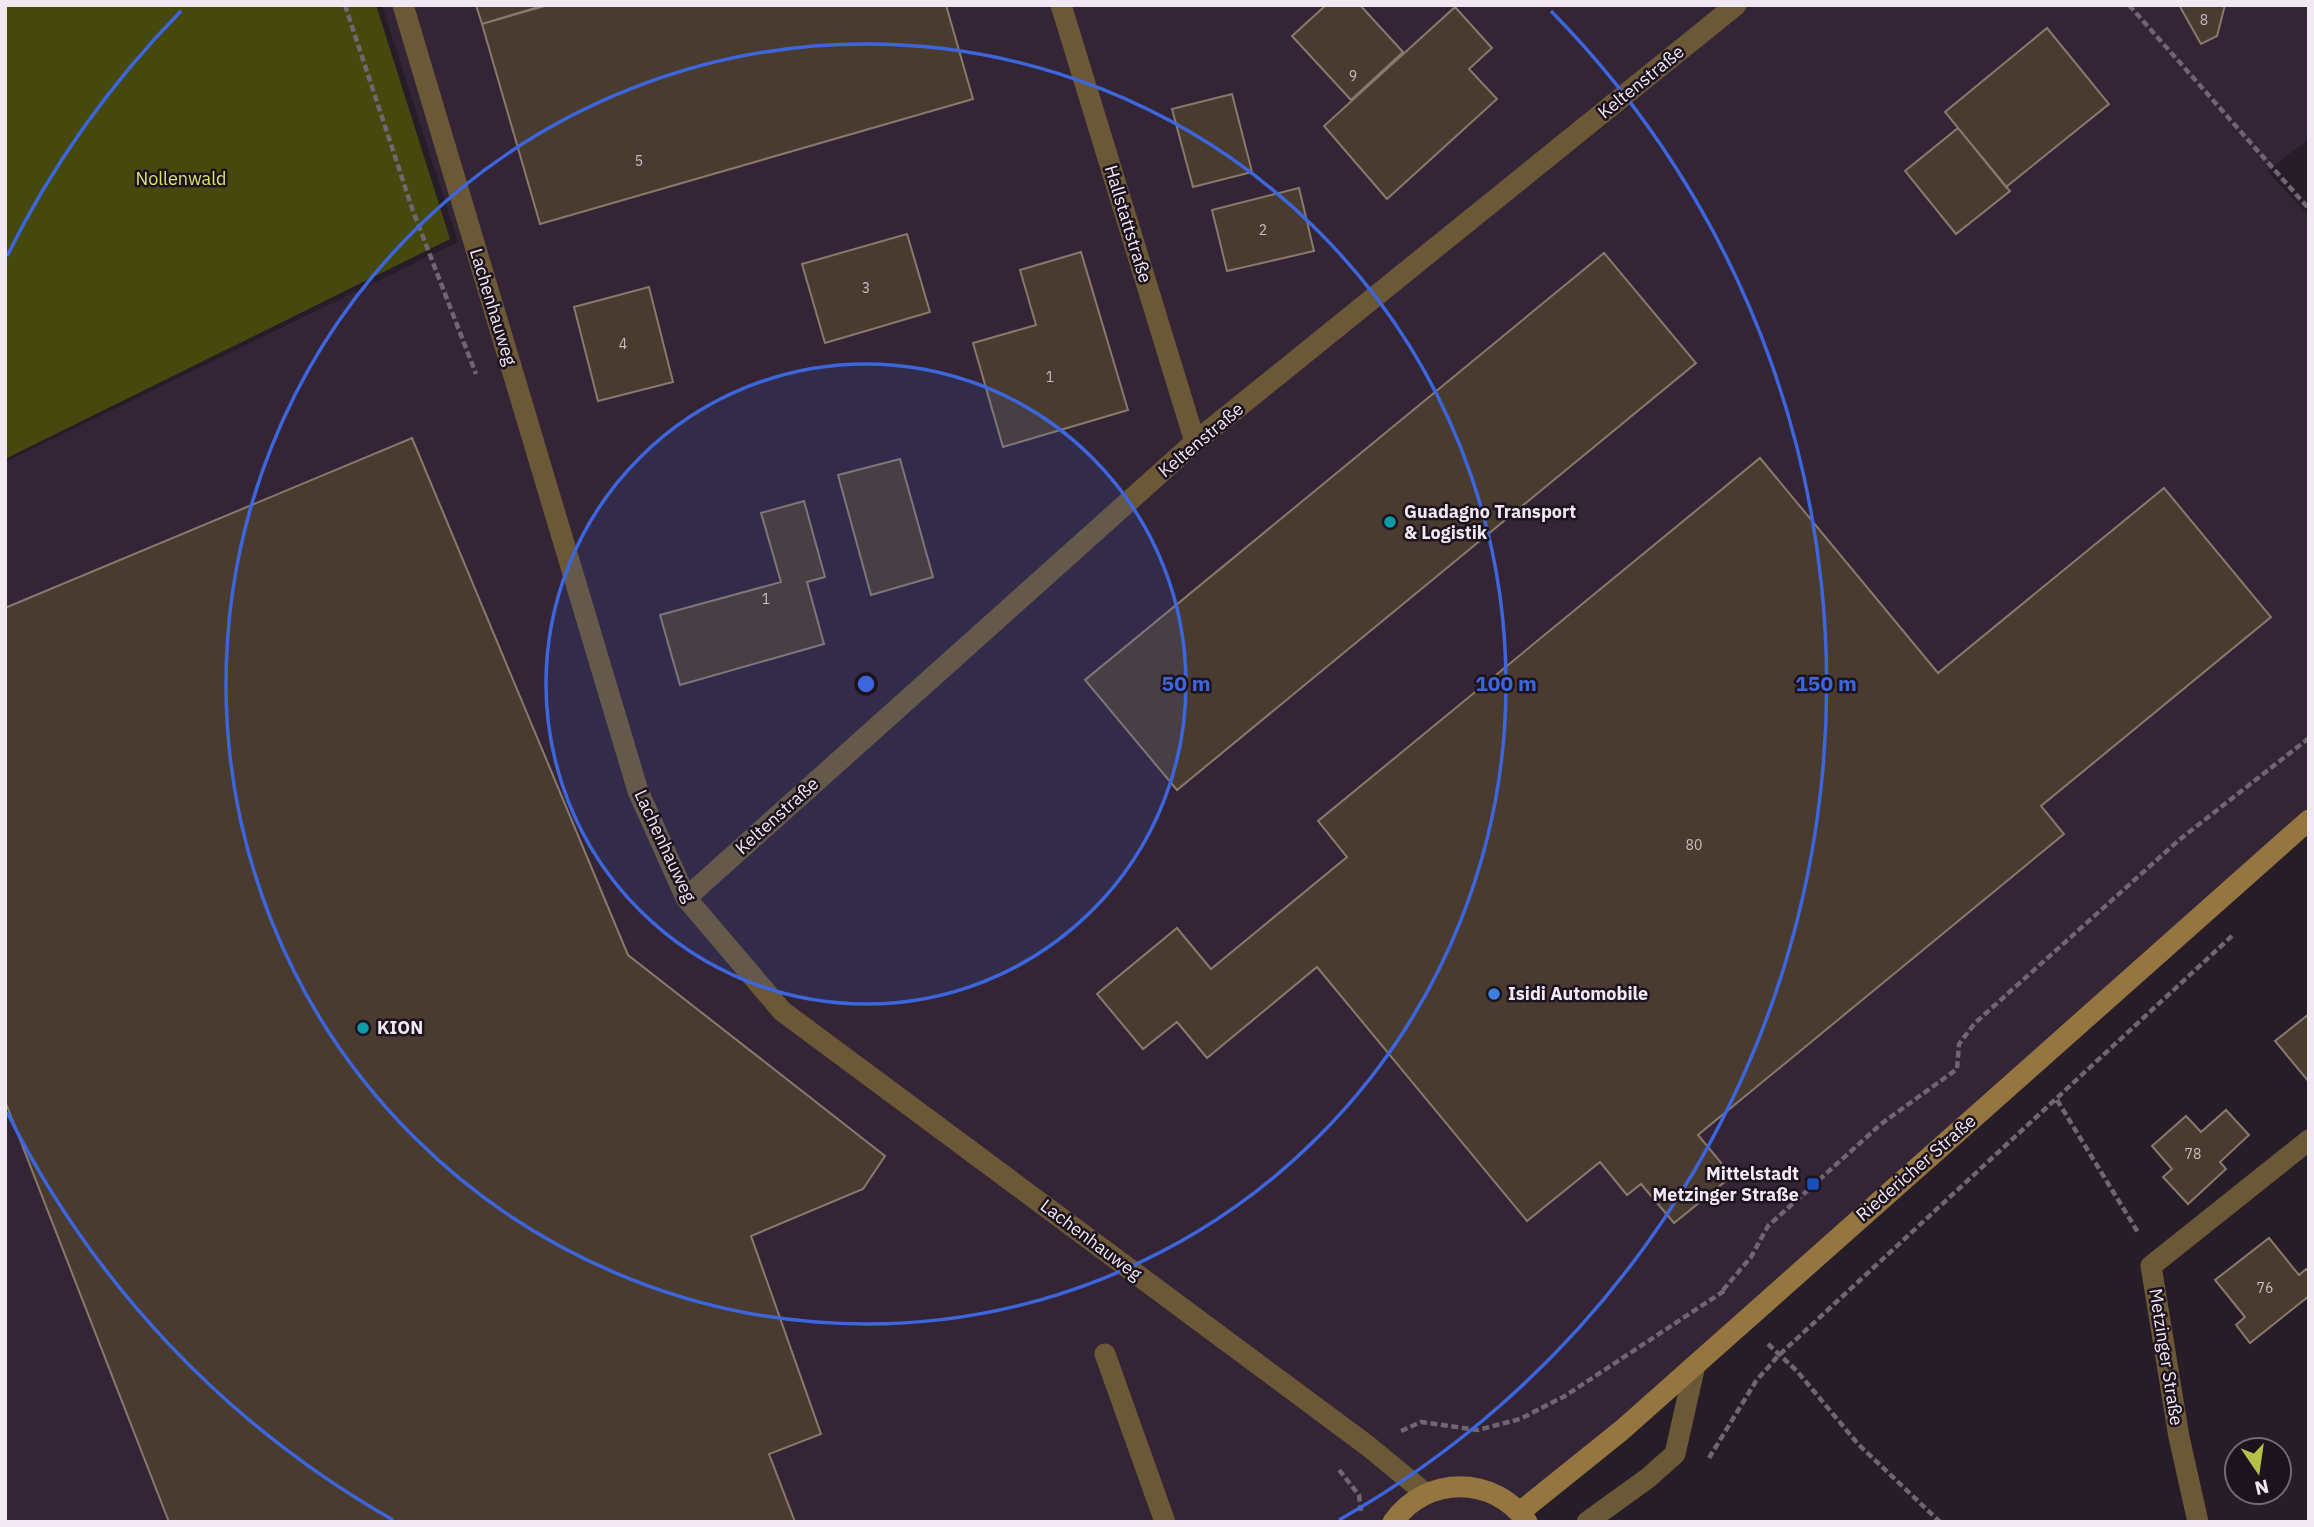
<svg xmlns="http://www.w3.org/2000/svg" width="2314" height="1527" font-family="'IBM Plex Sans',sans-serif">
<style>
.built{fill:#332436}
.green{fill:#45490e}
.building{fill:#4a3b30;stroke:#89796d;stroke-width:2}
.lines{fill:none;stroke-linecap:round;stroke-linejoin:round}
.path{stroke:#6f6671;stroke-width:4.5;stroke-dasharray:7 3.5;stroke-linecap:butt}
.lane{stroke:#6b5837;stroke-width:21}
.street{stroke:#6b5837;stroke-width:21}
.secondary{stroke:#957640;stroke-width:21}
.ring{fill:none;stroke:#3d65dc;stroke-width:3.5}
.culture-dot{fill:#0f9aa8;stroke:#1d131f;stroke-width:2.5}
.shop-dot{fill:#3f7fe0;stroke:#1d131f;stroke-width:2.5}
.transit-dot{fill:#1a4fb4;stroke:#1d131f;stroke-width:2.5}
.labels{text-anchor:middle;stroke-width:5;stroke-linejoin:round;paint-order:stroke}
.number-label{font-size:14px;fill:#c7bec2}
.street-label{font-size:18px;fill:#f1e9f2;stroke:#1d131f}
.park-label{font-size:18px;fill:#dce668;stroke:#1d131f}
.poi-label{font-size:18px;font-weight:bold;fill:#f1e9f2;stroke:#1d131f;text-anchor:start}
.centre{fill:#3d65dc;stroke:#1d131f;stroke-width:3.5}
.ring-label{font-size:21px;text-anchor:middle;font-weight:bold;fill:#3d65dc;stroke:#1d131f;stroke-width:5;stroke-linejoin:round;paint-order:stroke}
</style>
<rect width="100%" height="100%" fill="#271d29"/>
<path class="built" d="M382,5H2309V139L2267,171L2309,216V817L1516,1522H5V462L458,242Z"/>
<path class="green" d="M5,5H376L450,239L5,459Z"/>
<path class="building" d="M476,5H548L482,24Z
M545,5H946L973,99L540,224L482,24Z
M1326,5H1360L1403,52L1351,100L1292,36Z
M2179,5H2225L2217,36L2201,44Z
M1455,7L1492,48L1469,69L1497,99L1387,199L1324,126Z
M2047,28L2109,104L2006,187L1945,112Z
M1232,94L1252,172L1193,187L1172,109Z
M1958,128L2010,191L1956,234L1905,171Z
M1299,188L1314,251L1227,271L1212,210Z
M907,234L930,312L825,343L802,264Z
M1081,252L1128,410L1003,447L973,343L1036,325L1020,270Z
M1604,253L1696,363L1177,790L1085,680Z
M649,287L673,382L598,401L574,307Z
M412,438L628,955L885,1156L863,1189L751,1236L821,1434L769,1454L795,1522H169L5,1101V608Z
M1760,458L1938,673L2164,488L2271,617L2041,806L2064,834L1698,1135L1732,1176L1674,1223L1641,1184L1627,1195L1600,1162L1527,1221L1317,967L1207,1058L1177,1022L1143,1049L1097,994L1177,928L1211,969L1347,857L1318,821Z
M900,459L933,577L871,595L838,475Z
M804,501L825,577L807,582L824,644L680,685L660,615L781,582L761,513Z
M2309,1014V1082L2275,1041Z
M2226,1110L2249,1135L2220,1162L2226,1169L2188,1204L2163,1177L2172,1169L2152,1146L2186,1116L2201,1132Z
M2269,1238L2299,1275L2306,1269L2309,1272V1296L2250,1343L2236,1325L2245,1317L2215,1280Z"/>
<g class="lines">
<path class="path" d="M345,5L413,211L476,374
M2129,5L2309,209
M2057,1100L2139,1234
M1723,1290L1751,1257L1768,1226L1881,1124L1957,1069L1959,1044L1975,1023L2179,840L2309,738
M1768,1344L1797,1371L1858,1444L1940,1522
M1401,1431L1421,1422L1478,1430L1520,1419L1565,1396L1724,1291
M1709,1458L1756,1381L1778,1356L2233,935
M1339,1470L1359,1495L1361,1511"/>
<path class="lane" d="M1105,1354L1165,1522
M1587,1522L1648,1478L1675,1454L1695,1365"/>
<path class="street" d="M403,5L638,791L686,898L782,1011L1368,1446L1425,1493
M1061,5L1195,442
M686,898L1195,442L1736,5
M2198,1522L2179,1437L2151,1266L2309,1140"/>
<path class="secondary" d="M1520,1512L1622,1430L2309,820
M1393,1522C1426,1475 1494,1475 1527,1522"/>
</g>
<circle cx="866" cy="684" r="320" fill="#3d65dc" fill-opacity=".12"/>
<g class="ring">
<circle cx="866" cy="684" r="320"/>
<circle cx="866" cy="684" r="640"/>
<path d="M393 1520A960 960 0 0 1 7 1112M7 256A960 960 0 0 1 181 11M1551 11A960 960 0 0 1 1339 1520"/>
</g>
<g class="culture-dot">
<circle cx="1390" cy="522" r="7"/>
<circle cx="363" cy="1028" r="7"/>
</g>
<circle class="shop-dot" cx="1494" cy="994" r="7"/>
<rect class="transit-dot" x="1806" y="1177" width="14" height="14" rx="3.5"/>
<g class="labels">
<g class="number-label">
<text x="2204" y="25">8</text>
<text x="1353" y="81">9</text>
<text x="639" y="166">5</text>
<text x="1263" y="235">2</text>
<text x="866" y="293">3</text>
<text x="623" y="349">4</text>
<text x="1050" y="382">1</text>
<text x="766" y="604">1</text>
<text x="1694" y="850">80</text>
<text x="2193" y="1159">78</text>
<text x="2265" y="1293">76</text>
</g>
<g class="street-label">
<text transform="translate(1641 82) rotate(-39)" y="6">Keltenstraße</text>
<text transform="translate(1128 224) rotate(73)" y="6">Hallstattstraße</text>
<text transform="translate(493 307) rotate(73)" y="6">Lachenhauweg</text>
<text transform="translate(1201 440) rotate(-40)" y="6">Keltenstraße</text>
<text transform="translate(777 816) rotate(-42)" y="6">Keltenstraße</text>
<text transform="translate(665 846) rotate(65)" y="6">Lachenhauweg</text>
<text transform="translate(1916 1168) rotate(-41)" y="6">Riedericher Straße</text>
<text transform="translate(1091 1240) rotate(37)" y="6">Lachenhauweg</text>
<text transform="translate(2166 1357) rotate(81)" y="6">Metzinger Straße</text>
</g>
<g class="park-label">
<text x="181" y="185">Nollenwald</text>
</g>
<g class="poi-label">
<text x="1404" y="518">Guadagno Transport<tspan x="1404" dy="21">&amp; Logistik</tspan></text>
<text x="1508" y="1000">Isidi Automobile</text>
<text x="377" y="1034">KION</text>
<text x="1799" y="1180" text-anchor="end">Mittelstadt<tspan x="1799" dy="21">Metzinger Straße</tspan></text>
</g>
</g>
<circle cx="866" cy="684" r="10" class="centre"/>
<g class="ring-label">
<text x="1186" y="691">50 m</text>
<text x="1506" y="691">100 m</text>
<text x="1826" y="691">150 m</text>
</g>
<rect width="2314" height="1527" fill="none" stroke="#f1e9f2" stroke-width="14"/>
<g transform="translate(2258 1471) rotate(167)"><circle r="33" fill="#1d131f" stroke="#726973" stroke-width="2"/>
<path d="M0-5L12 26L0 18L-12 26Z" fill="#b4c24a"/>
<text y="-10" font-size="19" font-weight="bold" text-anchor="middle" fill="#f1e9f2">N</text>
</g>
</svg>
